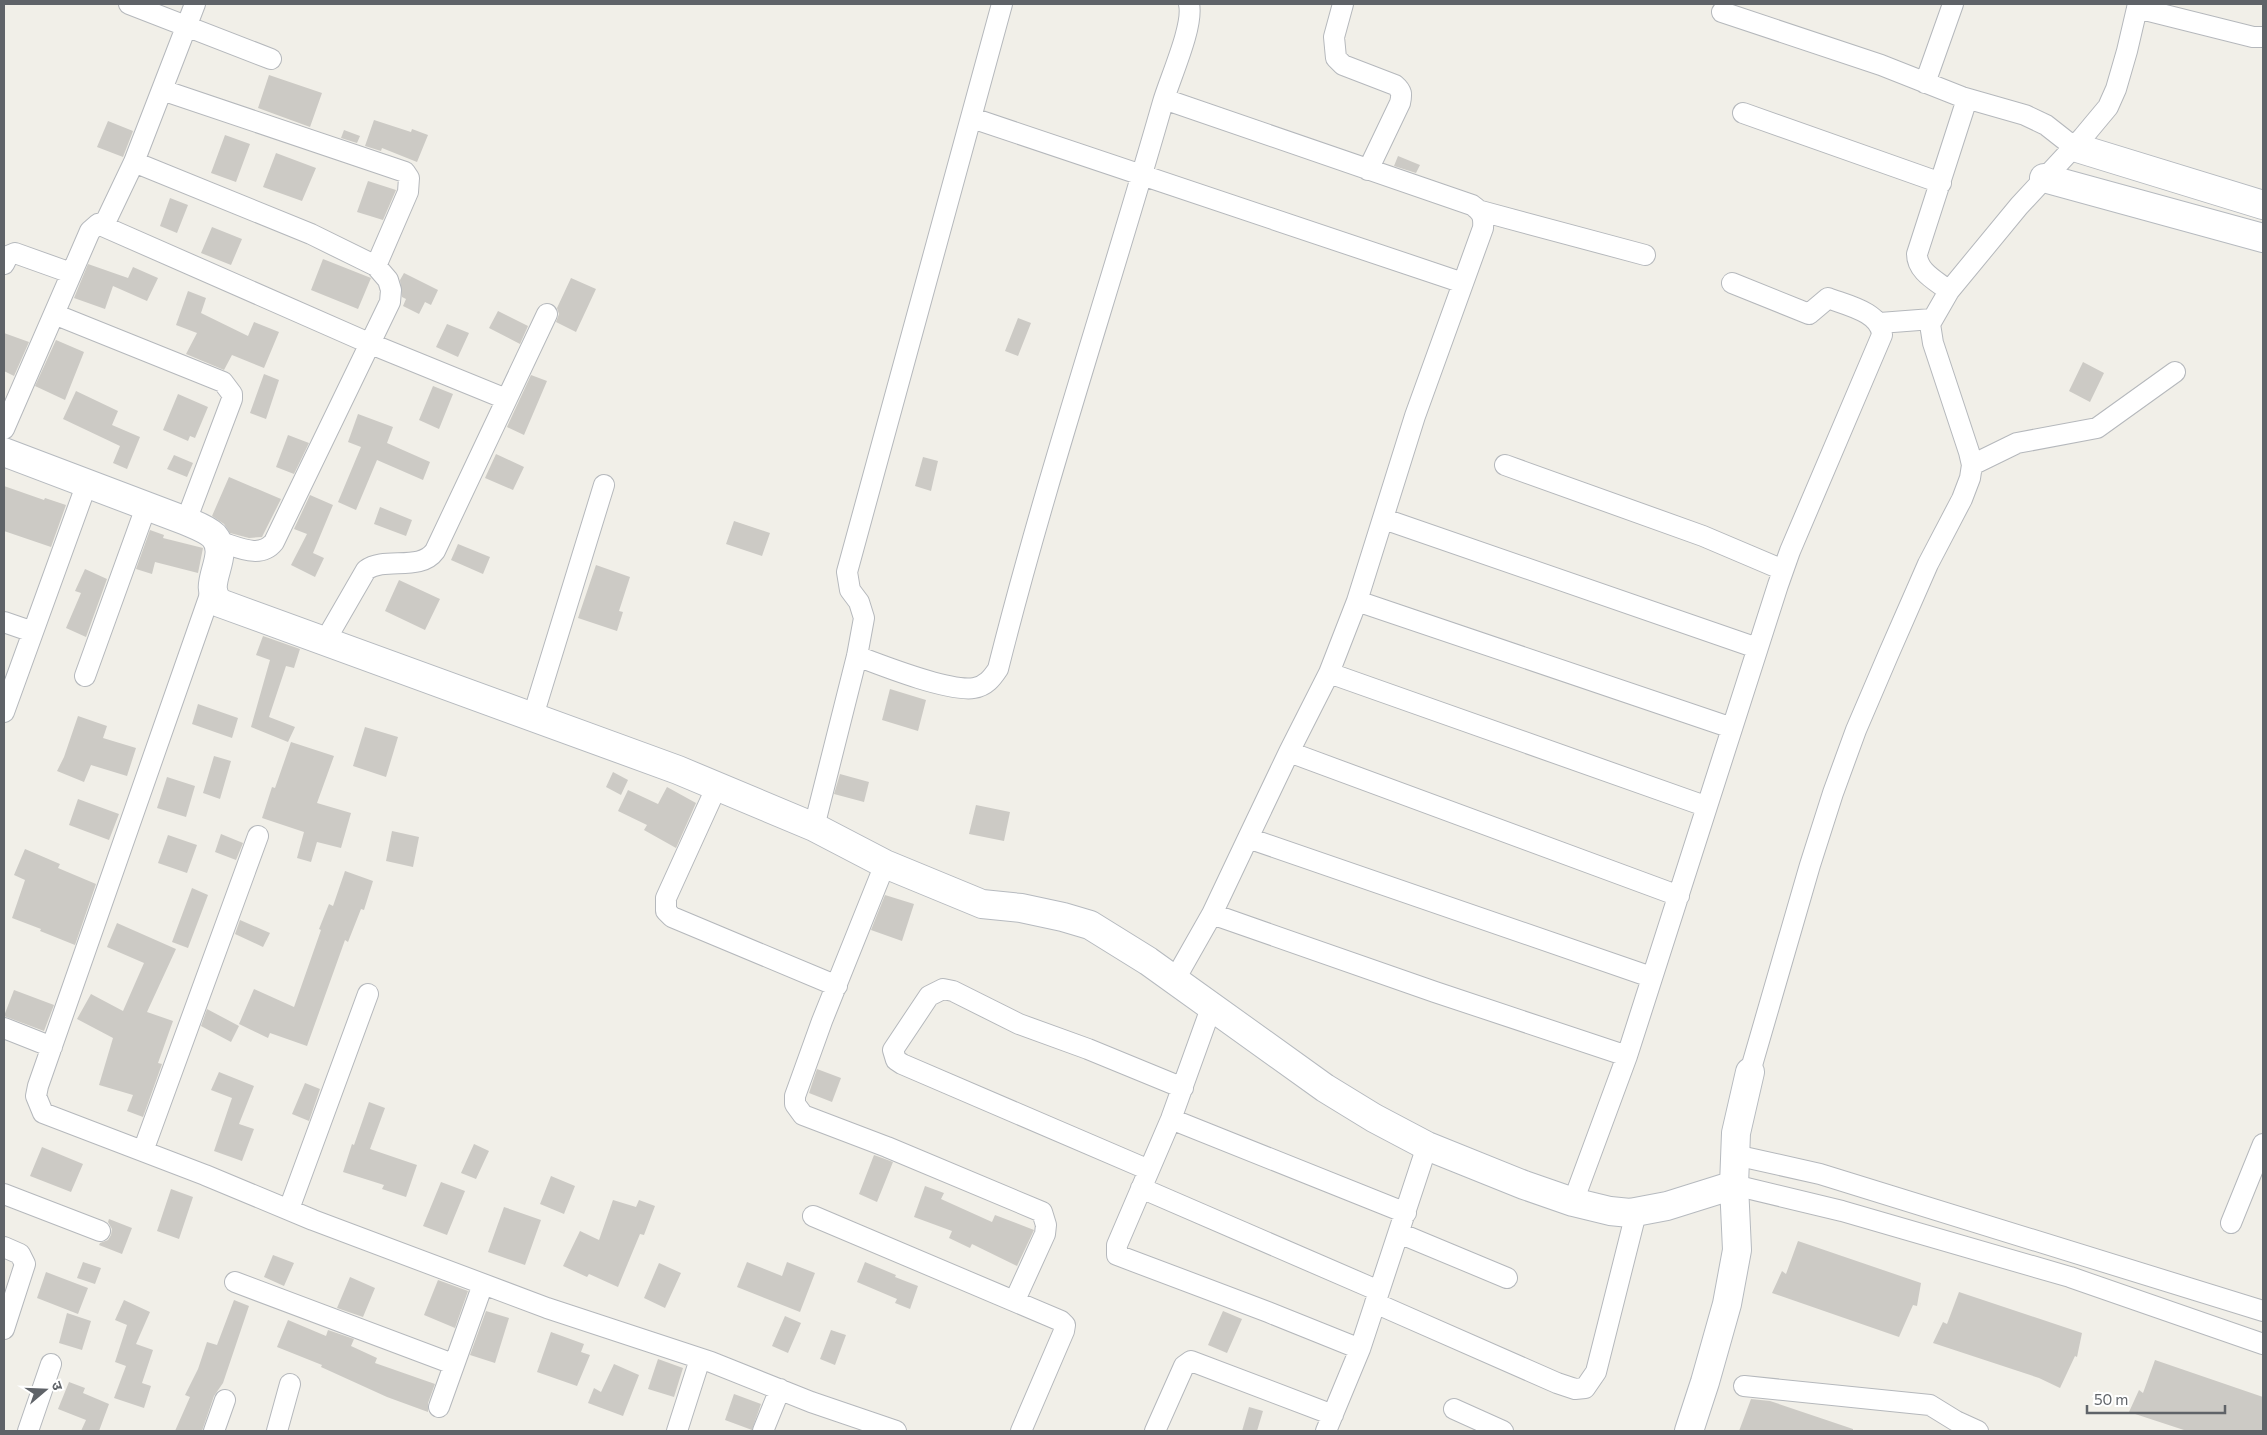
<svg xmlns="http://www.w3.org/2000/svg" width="2267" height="1435" font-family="Commissioner,'Noto Sans Devanagari',sans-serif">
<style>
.building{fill:#cccac5}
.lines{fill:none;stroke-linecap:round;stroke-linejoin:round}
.street-casing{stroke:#b5b8bc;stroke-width:22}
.secondary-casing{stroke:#b6babf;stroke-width:30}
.street{stroke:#fff;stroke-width:20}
.secondary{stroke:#fff;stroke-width:28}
</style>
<rect width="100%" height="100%" fill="#f1efe8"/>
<path class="building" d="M269,75L322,93L310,127L258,108Z
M374,120L411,132L412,129L428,135L417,162L382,148L381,151L365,146Z
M108,121L133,131L123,157L97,147Z
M344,130L360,136L357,143L341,138Z
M225,135L250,144L236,182L211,173Z
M276,153L316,168L302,201L263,187Z
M1398,156L1420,165L1416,173L1394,166Z
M368,181L396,190L383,220L357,212Z
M170,198L188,205L177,233L160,226Z
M212,227L242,239L231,265L201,253Z
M323,259L371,278L358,309L311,290Z
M88,264L128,278L133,267L158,278L147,301L113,286L105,309L74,298Z
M404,273L438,290L431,305L425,302L419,314L403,306L406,299L402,297L400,280Z
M571,278L596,289L576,332L556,322L559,314L557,308Z
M188,291L206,298L201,313L248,336L254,322L279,332L264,368L232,355L224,370L186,354L197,333L176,325Z
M498,311L528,326L520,344L489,328Z
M1018,318L1031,323L1018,356L1005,351Z
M447,324L469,333L458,357L436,347Z
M4,333L29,342L14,376L4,371Z
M56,340L84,352L65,400L35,386Z
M2083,362L2104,373L2090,402L2069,391Z
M264,374L279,380L266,419L250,413Z
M531,375L547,381L524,435L507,427Z
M433,386L453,394L439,429L419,420Z
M76,391L118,411L112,425L140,437L127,469L113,463L120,446L63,419Z
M178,394L208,407L195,438L190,436L188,441L163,430Z
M358,414L393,427L387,443L430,462L423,480L377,460L356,510L338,502L361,447L348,442Z
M288,435L309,443L294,474L276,467Z
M496,454L524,467L513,490L485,478Z
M174,455L193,463L187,477L167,469Z
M923,457L938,461L931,491L915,486Z
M229,477L281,499L262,537L249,538L230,533L224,524L212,516Z
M4,486L44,500L45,498L66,505L51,547L4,531Z
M310,495L333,505L313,553L324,558L315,577L291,565L307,534L294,529Z
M380,507L412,520L406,536L374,524Z
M734,521L770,533L762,556L726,544Z
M150,530L164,535L163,538L203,548L198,573L155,562L152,574L136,569Z
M458,544L490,557L483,574L451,560Z
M596,565L630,577L619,611L623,612L617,631L578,618Z
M85,569L107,579L86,637L66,628L81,593L75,591Z
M399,580L440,599L425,630L385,611Z
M263,636L300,649L294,668L286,666L269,717L295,727L288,742L251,727L270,660L256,655Z
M890,689L926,700L918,731L882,720Z
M198,704L238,718L232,738L192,724Z
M78,716L107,726L103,738L136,748L127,776L91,765L84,782L57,771L64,757Z
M365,727L398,737L386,777L353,766Z
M291,742L334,756L317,803L351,813L341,848L317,842L311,862L297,858L304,832L262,818L272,787L275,788Z
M214,756L231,761L220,799L203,793Z
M613,772L628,780L621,795L606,787Z
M840,774L869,782L864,802L834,794Z
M167,777L195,786L186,817L157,808Z
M667,787L696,803L676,848L644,830L647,825L618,811L628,790L658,804Z
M78,799L119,814L109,840L69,825Z
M976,805L1010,812L1004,841L969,834Z
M392,831L419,837L413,867L386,861Z
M221,834L243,843L236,860L215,852Z
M168,835L197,845L187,873L158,863Z
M25,849L60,864L58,868L96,884L75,945L40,931L41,929L12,918L25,880L14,875Z
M345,871L373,881L364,910L361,909L348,942L345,940L307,1046L270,1033L268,1038L239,1024L254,989L294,1007L321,930L319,929L329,904L333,906Z
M192,888L208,895L188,948L172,942Z
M885,895L914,904L902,941L871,930Z
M240,920L270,933L263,947L235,934Z
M117,923L176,949L147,1012L173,1021L158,1063L162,1064L143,1117L127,1111L133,1095L99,1085L113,1038L77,1019L91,994L123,1011L144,963L107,947Z
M14,990L54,1005L44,1031L4,1016Z
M207,1009L239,1026L231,1042L201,1026Z
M817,1069L841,1078L832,1102L809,1093Z
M219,1072L254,1086L239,1124L254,1129L242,1161L214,1151L232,1098L211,1090Z
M305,1083L320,1089L309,1121L292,1114Z
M369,1102L385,1108L370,1149L417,1165L406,1197L382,1189L384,1185L343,1172L352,1144L354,1145Z
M474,1144L489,1151L476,1179L461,1173Z
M42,1147L83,1164L71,1192L30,1176Z
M874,1155L893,1162L877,1202L859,1194Z
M551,1176L575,1186L564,1214L540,1204Z
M441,1182L465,1191L447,1235L423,1226Z
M925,1186L944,1193L941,1199L992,1222L995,1215L1034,1230L1017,1266L972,1244L970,1248L949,1238L952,1231L914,1217Z
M171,1189L193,1197L179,1239L157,1231Z
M613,1200L636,1207L639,1200L655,1206L644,1235L640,1234L618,1287L589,1274L587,1277L563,1266L580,1231L599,1240Z
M504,1207L541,1220L525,1265L488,1252Z
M109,1219L132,1228L122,1254L99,1245L100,1243L108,1240L111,1235L112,1229L108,1222Z
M1798,1241L1921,1283L1917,1306L1913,1305L1899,1337L1772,1293L1782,1271L1786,1274Z
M273,1255L294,1263L284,1286L264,1277Z
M83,1262L101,1268L95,1284L77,1278Z
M747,1262L782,1276L787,1262L815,1273L800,1312L737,1287Z
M865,1262L896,1275L895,1277L918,1286L910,1309L895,1303L897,1299L857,1282Z
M659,1263L681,1273L665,1308L644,1298Z
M46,1272L88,1288L78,1314L37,1298Z
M350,1277L375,1288L363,1317L337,1308Z
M438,1280L468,1291L455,1328L424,1315Z
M1959,1292L2082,1333L2077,1357L2075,1356L2060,1388L2039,1378L1933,1343L1943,1322L1947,1324Z
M124,1300L150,1312L136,1344L153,1350L142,1383L151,1386L144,1408L114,1398L126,1366L115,1362L127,1325L115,1320Z
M234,1300L249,1306L223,1383L214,1396L202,1431H175L190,1397L185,1395L198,1369L207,1342L217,1345Z
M486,1311L509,1318L495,1363L470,1355Z
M1223,1311L1242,1319L1227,1353L1208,1345Z
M67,1313L91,1321L82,1350L59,1343Z
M785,1316L801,1323L788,1353L772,1346Z
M288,1320L326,1336L328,1330L354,1339L351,1346L377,1358L375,1363L435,1384L428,1403V1412L387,1397L321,1367L322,1365L277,1347Z
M831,1330L846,1335L835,1365L820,1359Z
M551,1332L584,1344L581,1352L590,1355L577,1386L537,1372Z
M658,1359L683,1368L674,1397L648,1389Z
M2155,1360L2263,1397V1431H2187L2129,1412L2139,1390L2143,1393Z
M614,1364L639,1375L623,1416L588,1403L594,1388L601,1392Z
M69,1382L85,1388L83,1393L109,1404L99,1431H81L86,1420L58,1409Z
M734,1394L761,1404L752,1430L725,1420Z
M1751,1399L1770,1401L1853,1429V1431H1739Z
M1249,1407L1263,1411L1257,1431H1242Z"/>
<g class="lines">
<defs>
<path id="street" d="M129,4L271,59
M1343,4L1334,37L1336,58L1343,65L1395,85C1402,91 1402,94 1400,103L1368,170
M2137,8L2253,37H2263
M1722,12L1881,65L1962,97L2025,115L2046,125L2074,147
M1925,83L1953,4
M162,90L405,172L409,178L408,192L376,266
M1164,99L1472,205C1482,212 1484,216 1483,228L1415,416L1357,601
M1743,113L1941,183
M972,118C1136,174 1300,227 1463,283
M134,162L311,234L376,266L388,280L391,290L390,302L274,542C260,560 236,546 217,541
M1481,211L1645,255
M104,225L134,162L195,4
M4,264L8,256L15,253L71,273
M1949,291C1937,281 1917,272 1917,254L1967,99
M54,314L223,382L232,394V399L186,521
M1880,323L1932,319
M4,429L90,231L98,224L371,344L506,399
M1505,465L1703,536L1783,570
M1972,465L2017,443L2097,428L2175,372
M1384,519L1757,648
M212,589L38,1086L36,1096L43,1113L205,1175L313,1220L547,1308L711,1362L811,1402L896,1431
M4,622L33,632
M325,641L366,570C385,556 420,572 435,551L547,314
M857,656C883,666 949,692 974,688C986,686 992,678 998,669C1046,478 1109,291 1163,102C1170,78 1194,26 1189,4
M1329,673L1289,752L1679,896
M85,676L146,507
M4,712L87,483
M533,716L604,485
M1289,752L1248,838L1651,977
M717,786L666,898V911L672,917L837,986
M1705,806L1329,673L1357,601L1732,728
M814,827L857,656L864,618L859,602L850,590L847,572L1002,4
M1248,838L1212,914L1435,992L1627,1056
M885,864L822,1021L795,1096V1104L803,1115L887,1147L1042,1212L1046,1225L1045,1234L1015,1300
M1174,981L1212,914
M1211,1008L1171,1119L1117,1245V1255L1268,1312L1360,1349
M4,1028L52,1047
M1750,1072L1810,865L1833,793L1856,730L1889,653L1928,564L1962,499L1970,478L1972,465L1969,452L1933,343L1930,324L1949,291L2019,206L2083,137L2108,107L2116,89L2127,51L2138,4
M1171,1119L1406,1213
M143,1151L258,836
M1735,1155L1820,1174L2263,1311
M1149,1170L902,1064L896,1060L893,1050L929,996L943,989L953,991L1019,1024L1088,1049L1183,1088
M1734,1185L1842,1211L2070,1277L2263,1344
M1141,1188L1379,1291
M4,1194L100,1231
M1573,1202L1627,1056L1778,585L1790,551L1882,335C1881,312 1846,305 1828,298L1809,314L1732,283
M289,1209L368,994
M813,1216L1061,1321L1065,1325L1064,1331L1021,1431
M2231,1223L2263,1144
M1399,1233L1507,1278
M4,1247L20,1254L25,1264L4,1329
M235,1282L453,1364
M1375,1303L1557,1383L1575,1389L1585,1388L1596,1372L1636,1213
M1744,1386L1930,1405L1956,1421L1978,1431
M439,1407L483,1284
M1454,1409L1503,1431
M28,1431L51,1364
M214,1431L225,1400
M277,1431L290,1384
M677,1431L700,1359
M763,1431L780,1389
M1155,1431L1184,1366L1191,1361L1333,1415
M1326,1431L1360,1349L1427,1146"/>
<path id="secondary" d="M2074,147L2263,205
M2044,178L2263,238
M4,452L186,521C195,525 207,529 214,536C232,557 199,585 220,603L678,770L814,827L885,864L982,904L1021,908L1063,917L1090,925L1148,961L1325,1088L1374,1118L1427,1146L1524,1185L1573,1202L1610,1211L1630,1213L1667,1206L1734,1185
M1689,1431L1705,1382L1727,1304L1737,1250L1734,1185L1736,1133L1750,1072"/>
</defs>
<use href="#street" class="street-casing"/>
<use href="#secondary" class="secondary-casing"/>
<use href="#street" class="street"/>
<use href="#secondary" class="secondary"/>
</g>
<rect width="2267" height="1435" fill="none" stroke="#5f6368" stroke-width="10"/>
<g transform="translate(45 1390) rotate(71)" stroke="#ffffff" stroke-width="4" paint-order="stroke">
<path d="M0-4L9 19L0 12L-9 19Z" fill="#5f6368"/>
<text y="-8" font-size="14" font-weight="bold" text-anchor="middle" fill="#5f6368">उ</text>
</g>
<path d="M2087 1405v8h138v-8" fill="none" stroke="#5f6368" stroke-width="2.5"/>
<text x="2094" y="1405" font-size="15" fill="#5f6368" stroke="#ffffff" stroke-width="4" paint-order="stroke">50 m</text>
</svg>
